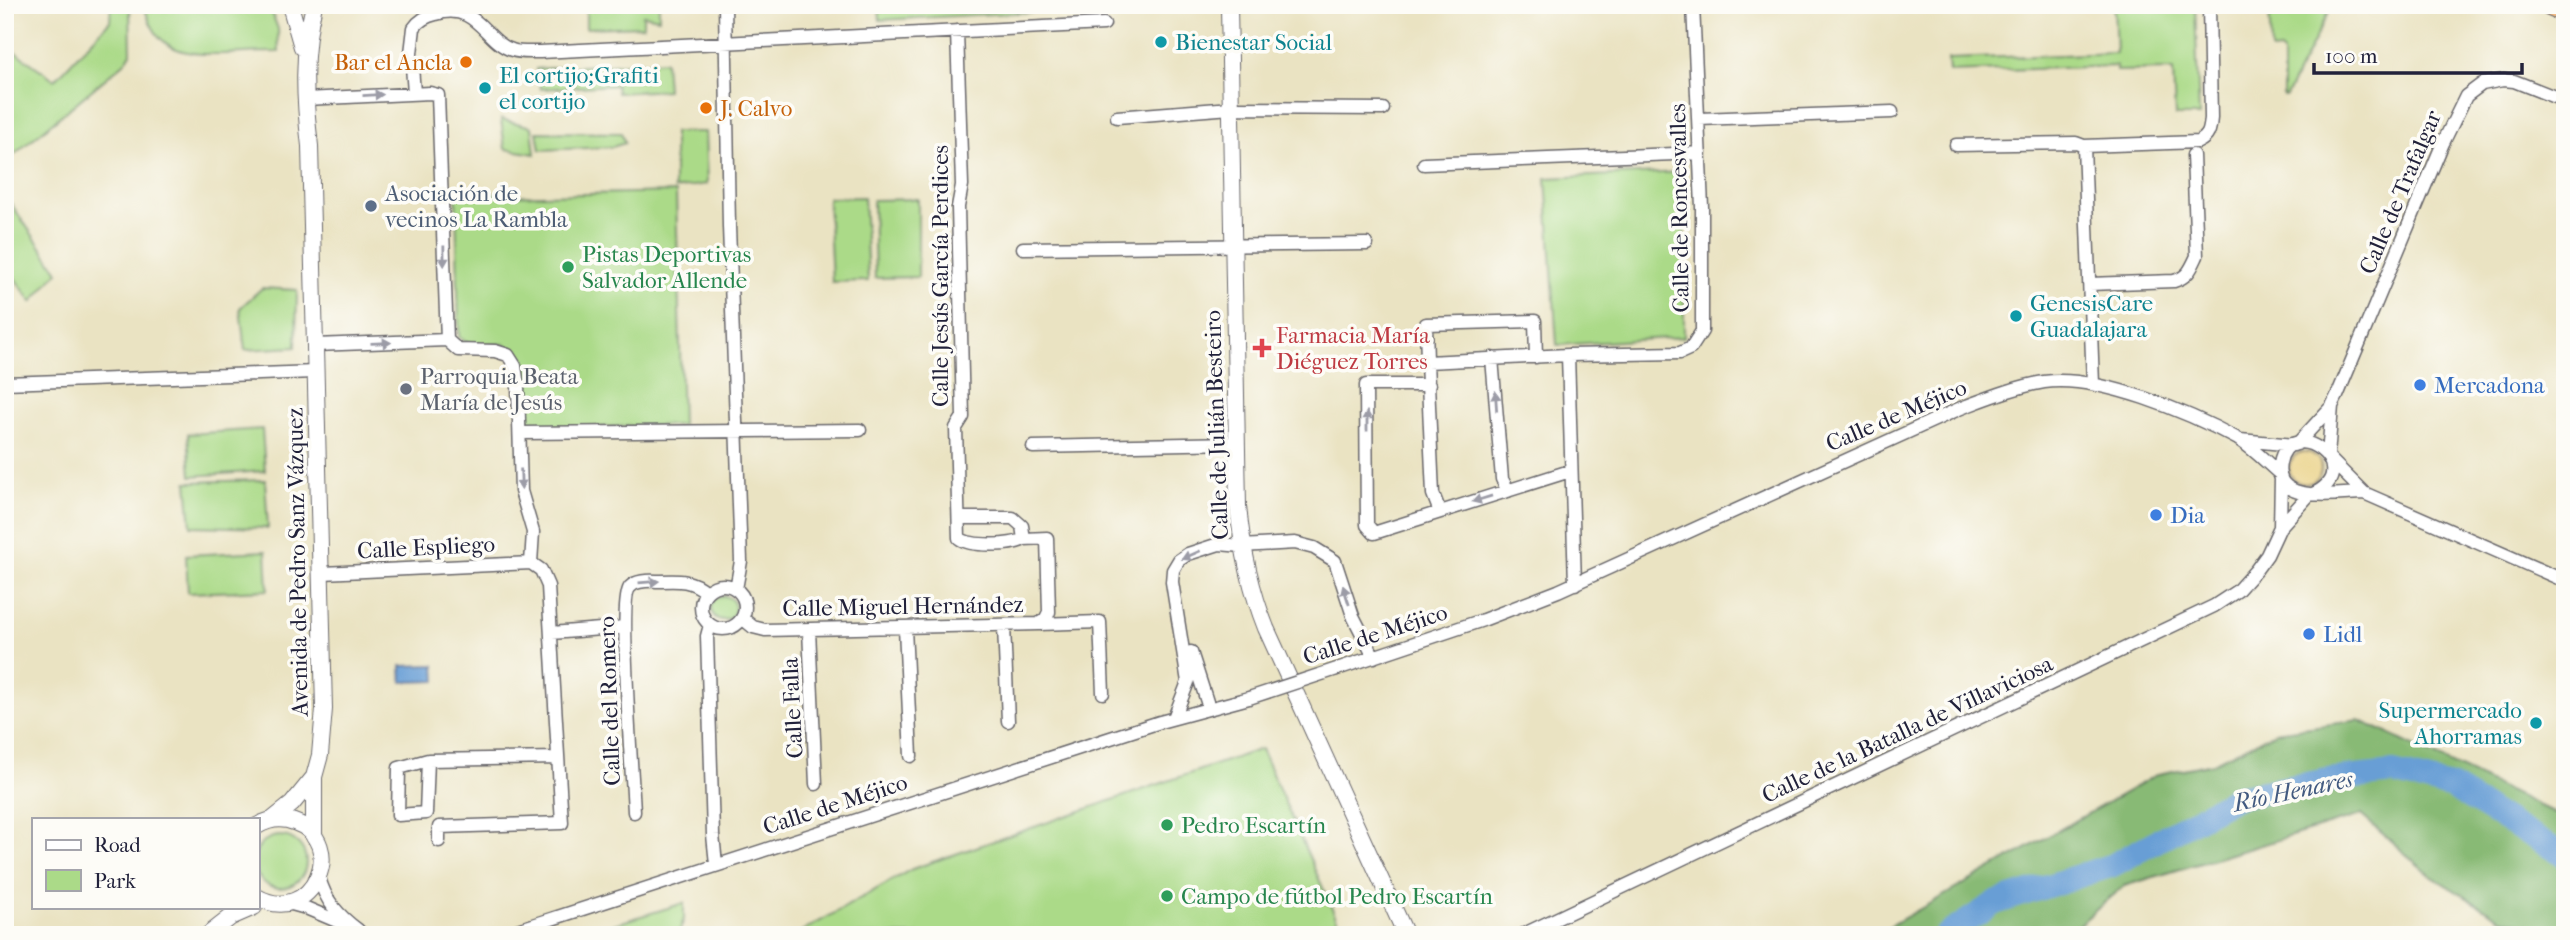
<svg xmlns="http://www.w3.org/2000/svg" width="2570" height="940" font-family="'IM FELL French Canon',serif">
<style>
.green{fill:#abda88;stroke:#667e62;stroke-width:2}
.forest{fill:#88ba74;stroke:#556e58;stroke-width:2}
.sand{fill:#eeda9e;stroke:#887e6c;stroke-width:2}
.water{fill:#689ed5;stroke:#456088;stroke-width:2}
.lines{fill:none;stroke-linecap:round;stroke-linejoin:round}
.river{stroke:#689ed5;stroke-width:24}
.minor-casing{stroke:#68666a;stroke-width:15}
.tertiary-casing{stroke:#68666a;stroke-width:18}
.motorway-casing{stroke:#68666a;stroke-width:25}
.minor{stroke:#fff;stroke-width:12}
.tertiary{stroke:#fff;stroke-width:16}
.motorway{stroke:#f6be86;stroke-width:23}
.minor-bridge-casing{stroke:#68666a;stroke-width:15;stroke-linecap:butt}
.minor-bridge{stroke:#fff;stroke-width:12}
.oneway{fill:#9c9ca7}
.culture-dot{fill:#0f9aa8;stroke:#fdfcf7;stroke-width:2.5}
.food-dot{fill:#e8710a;stroke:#fdfcf7;stroke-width:2.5}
.service-dot{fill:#5c6f8a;stroke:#fdfcf7;stroke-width:2.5}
.leisure-dot{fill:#2e9e5b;stroke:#fdfcf7;stroke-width:2.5}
.health-dot{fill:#e0444e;stroke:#fdfcf7;stroke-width:2.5}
.shop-dot{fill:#3f7fe0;stroke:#fdfcf7;stroke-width:2.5}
.worship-dot{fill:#6b7280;stroke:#fdfcf7;stroke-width:2.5}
.labels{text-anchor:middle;stroke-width:7;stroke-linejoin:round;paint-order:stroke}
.culture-label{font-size:23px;fill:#0d838f;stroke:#fdfcf7;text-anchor:start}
.food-label{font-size:23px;fill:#c56008;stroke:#fdfcf7;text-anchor:end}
.street-label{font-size:23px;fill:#22223b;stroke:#fdfcf7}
.service-label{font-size:23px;fill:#4e5e75;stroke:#fdfcf7;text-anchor:start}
.leisure-label{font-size:23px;fill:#27864d;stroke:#fdfcf7;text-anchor:start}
.health-label{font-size:23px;fill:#be3a42;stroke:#fdfcf7;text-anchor:start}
.worship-label{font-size:23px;fill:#5b616d;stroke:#fdfcf7;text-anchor:start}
.shop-label{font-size:23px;fill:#366cbe;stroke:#fdfcf7;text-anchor:start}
.water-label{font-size:24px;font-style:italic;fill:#425a80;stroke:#fdfcf7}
</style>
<rect width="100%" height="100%" fill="#fdfcf7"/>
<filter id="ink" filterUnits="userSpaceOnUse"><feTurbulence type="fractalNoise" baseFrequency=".0143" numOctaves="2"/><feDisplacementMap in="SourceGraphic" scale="14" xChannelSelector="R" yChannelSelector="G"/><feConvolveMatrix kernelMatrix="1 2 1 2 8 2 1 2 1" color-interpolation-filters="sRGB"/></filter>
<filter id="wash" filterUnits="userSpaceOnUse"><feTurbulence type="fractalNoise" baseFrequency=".00686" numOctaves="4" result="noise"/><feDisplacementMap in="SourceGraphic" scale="28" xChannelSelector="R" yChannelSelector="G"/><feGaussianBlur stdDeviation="1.57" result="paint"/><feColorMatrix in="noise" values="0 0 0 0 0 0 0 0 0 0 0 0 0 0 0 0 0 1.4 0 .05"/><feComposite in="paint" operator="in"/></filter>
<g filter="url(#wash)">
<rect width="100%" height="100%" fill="#eae3c2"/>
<path class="green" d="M111,5H130L131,53L124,63L5,162V110L11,102L13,87L5,79V56L11,49L55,80L110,21Z
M144,5H269L278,29L279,52C261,52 242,53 224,54C181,55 156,51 144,5Z
M586,5H659V18L643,15V26L586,28Z
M879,5H1052L1053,11L880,20Z
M2114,5H2195L2199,116H2175L2173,70L2116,71V66L1949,72L1948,59L2116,53Z
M2269,5H2332L2286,96H2283V53L2280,50L2271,51Z
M665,61L667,90L617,93L616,85L541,89L536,69Z
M501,119L532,127L535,154L505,149Z
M537,132L621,133L625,143L612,147L540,150Z
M674,132H705L707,184L674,189Z
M1684,172V337L1557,345L1546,178Z
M676,192L682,425L526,429L525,362L516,351L503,344L470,345L459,337L456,197H478V194L495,193L496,196Z
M5,195L58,272L32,302L5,265Z
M864,197L868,281L832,282L828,198Z
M918,199V277L875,278L873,200Z
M262,288L297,290L296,347L245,350L240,308Z
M262,429L265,471L191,476L188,434Z
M265,480L268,528L191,526L187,482Z
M266,551L268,590L188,593L186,555Z
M711 608a12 12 0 1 1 24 0a12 12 0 1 1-24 0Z
M1261,749L1344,935H796L912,869Z
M254 862a26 26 0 1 1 52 0a26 26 0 1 1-52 0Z
M684,903V919L678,935H579Z"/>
<path class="forest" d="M2359,720L2565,818V934L2500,918L2431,876L2361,815L2124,886L2067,935H1881L1890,926L2158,774L2213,763L2276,732Z"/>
<path class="sand" d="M2289 468a16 16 0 1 1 32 0a16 16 0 1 1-32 0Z"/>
<path class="water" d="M435,665L436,681L402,682L401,666Z"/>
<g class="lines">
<path class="river" d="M1946,935L1995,903L2113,865L2237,797L2328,780L2393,773L2450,787L2565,856"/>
</g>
</g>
<g filter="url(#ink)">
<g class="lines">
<defs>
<path id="minor" d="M725,5L729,226L741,561L736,589
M957,31L962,185L958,207L963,417L956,428L959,538C970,547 1012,546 1024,539L1022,526L1013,518H960
M414,93L411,53L414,28C419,20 427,16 436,14C477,1 485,42 512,50C520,53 531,52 540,52L1104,24
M305,99L430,93L438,95L447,340L458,350L495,351L508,355L515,366L518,386L521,491L533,532L531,563
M1117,117L1231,108L1383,109
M1699,119L1892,112
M1956,145L2076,143L2084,146L2198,142C2209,137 2210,130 2211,118L2209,5
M2084,146L2093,384
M1424,164L1700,153
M1023,248L1367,244
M2089,284L2174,281C2188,277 2191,269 2197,256L2193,155
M315,345L447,340
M1536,357L1535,321L1426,324L1427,362L1568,355
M1492,358L1502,479L1508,491
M1427,362L1433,494L1440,512
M5,383L315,372
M1429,385H1366L1367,525L1374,533L1570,471
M520,433L860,430
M2240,440L2294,445
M2297,444L2332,406L2337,396L2443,143L2466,96L2482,84L2503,80L2514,81L2565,101
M1033,447L1237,443
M2328,456L2332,406
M2330,459L2364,493L2565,581
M2313,494C2368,468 2289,412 2280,463C2272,506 2339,493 2364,493
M2280,527L2281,478
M323,573L531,563
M1575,584L1568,355L1680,353L1691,348L1702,331V207L1693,5
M701 607a22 22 0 1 1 44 0a22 22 0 1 1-44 0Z
M742,618L753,627L765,630L1038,624L1045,620L1049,612L1047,538L1024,539
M1039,624L1100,622L1103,693
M710,625L707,636L713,835L716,864
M1004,626L1008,721
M905,628L911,756
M809,630L816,784
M552,633L625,627
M1191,652L1209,708
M1337,669L1483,620L1558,591L1961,408C1988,398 2015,387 2044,382C2098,374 2190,413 2238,439C2253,448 2267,463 2280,474
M1174,718L1188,682L1172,582L1173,570L1179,560L1188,554L1219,544L1242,546L1295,543L1314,548L1335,561L1353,616L1374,657
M428,760L399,768L398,815L426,813L428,760L558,758
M634,812C633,783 618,599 630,587C637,579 652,581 661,581C680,580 692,580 706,592
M439,841V827L562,823L548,586L541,570L531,563
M288,903L306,908L358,930C339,916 325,901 319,877
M502,935L1160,722L1249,698
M1522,935L2214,606L2237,591L2256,570L2267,555L2280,527L2309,495"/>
<path id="tertiary" d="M290,5L302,47
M314,5C302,53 304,97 310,146L324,709L320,755L314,777V837
M1229,5L1238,506C1242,548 1250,588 1266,628L1406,935
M272,820L292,804L314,777
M257,826C269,819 281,817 294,822C350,841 312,928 257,897
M208,935L231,917L254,907"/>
<path id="motorway" d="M2551,5L2565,11"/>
</defs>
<use href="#minor" class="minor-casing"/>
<use href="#tertiary" class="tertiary-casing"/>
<use href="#motorway" class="motorway-casing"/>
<use href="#minor" class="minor"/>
<use href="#tertiary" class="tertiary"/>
<use href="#motorway" class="motorway"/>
<defs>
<path id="minor-bridge" d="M1249,698L1337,669"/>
</defs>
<use href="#minor-bridge" class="minor-bridge-casing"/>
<use href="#minor-bridge" class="minor-bridge"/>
</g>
<defs><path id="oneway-solid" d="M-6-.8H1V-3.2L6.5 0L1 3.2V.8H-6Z" transform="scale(1.75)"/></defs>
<g class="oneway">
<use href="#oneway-solid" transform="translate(373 95) rotate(-3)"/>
<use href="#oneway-solid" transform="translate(444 256) rotate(89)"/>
<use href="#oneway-solid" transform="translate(381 343) rotate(-2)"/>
<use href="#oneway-solid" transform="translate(1496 401) rotate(-94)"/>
<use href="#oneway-solid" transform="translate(1367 421) rotate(-90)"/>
<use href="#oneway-solid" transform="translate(521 479) rotate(88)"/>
<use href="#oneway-solid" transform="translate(1482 499) rotate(163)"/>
<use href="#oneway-solid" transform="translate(1191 555) rotate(156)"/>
<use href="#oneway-solid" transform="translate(649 582) rotate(-5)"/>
<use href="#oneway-solid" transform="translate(1346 595) rotate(-108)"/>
</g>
</g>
<g class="culture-dot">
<circle cx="1161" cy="42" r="7"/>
<circle cx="485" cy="88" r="7"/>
<circle cx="2016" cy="316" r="7"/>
<circle cx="2536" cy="723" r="7"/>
</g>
<g class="food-dot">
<circle cx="466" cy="62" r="7"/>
<circle cx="706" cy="108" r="7"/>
</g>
<circle class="service-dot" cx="371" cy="206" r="7"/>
<g class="leisure-dot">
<circle cx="568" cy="267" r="7"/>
<circle cx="1167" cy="825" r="7"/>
<circle cx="1167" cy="896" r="7"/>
</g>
<path class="health-dot" d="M1258.5 337.5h7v7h7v7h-7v7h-7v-7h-7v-7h7z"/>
<g class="shop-dot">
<circle cx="2420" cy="385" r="7"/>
<circle cx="2156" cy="515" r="7"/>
<circle cx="2309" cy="634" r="7"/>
</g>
<circle class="worship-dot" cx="406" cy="389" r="7"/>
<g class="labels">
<g class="culture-label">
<text x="1175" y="50">Bienestar Social</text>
<text x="499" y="83">El cortijo;Grafiti<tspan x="499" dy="26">el cortijo</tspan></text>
<text x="2030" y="311">GenesisCare<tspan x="2030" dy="26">Guadalajara</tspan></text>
<text x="2522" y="718" text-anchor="end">Supermercado<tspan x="2522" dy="26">Ahorramas</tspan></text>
</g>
<g class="food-label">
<text x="452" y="70">Bar el Ancla</text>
<text x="720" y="116" text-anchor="start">J. Calvo</text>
</g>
<g class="street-label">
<text transform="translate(2400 192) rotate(-67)" y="8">Calle de Trafalgar</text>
<text transform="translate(1679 208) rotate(-91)" y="8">Calle de Roncesvalles</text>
<text transform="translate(940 276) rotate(-90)" y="8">Calle Jesús García Perdices</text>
<text transform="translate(1896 415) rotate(-23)" y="8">Calle de Méjico</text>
<text transform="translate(1216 425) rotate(-92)" y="8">Calle de Julián Besteiro</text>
<text transform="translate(426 547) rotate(-3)" y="8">Calle Espliego</text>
<text transform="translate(297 562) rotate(-91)" y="8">Avenida de Pedro Sanz Vázquez</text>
<text transform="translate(903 606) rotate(-1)" y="8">Calle Miguel Hernández</text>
<text transform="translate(1375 634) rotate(-18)" y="8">Calle de Méjico</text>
<text transform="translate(609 701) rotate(-92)" y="8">Calle del Romero</text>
<text transform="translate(792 708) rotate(-93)" y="8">Calle Falla</text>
<text transform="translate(1907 729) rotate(-25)" y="8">Calle de la Batalla de Villaviciosa</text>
<text transform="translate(835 804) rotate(-18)" y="8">Calle de Méjico</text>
</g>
<g class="service-label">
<text x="385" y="201">Asociación de<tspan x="385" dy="26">vecinos La Rambla</tspan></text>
</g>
<g class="leisure-label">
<text x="582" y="262">Pistas Deportivas<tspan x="582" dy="26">Salvador Allende</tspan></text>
<text x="1181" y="833">Pedro Escartín</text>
<text x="1181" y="904">Campo de fútbol Pedro Escartín</text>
</g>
<g class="health-label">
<text x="1276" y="343">Farmacia María<tspan x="1276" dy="26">Diéguez Torres</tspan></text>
</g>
<g class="worship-label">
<text x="420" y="384">Parroquia Beata<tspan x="420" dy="26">María de Jesús</tspan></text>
</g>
<g class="shop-label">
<text x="2434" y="393">Mercadona</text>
<text x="2170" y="523">Dia</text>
<text x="2323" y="642">Lidl</text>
</g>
<g class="water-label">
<text transform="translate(2293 791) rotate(-12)" y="8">Río Henares</text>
</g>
</g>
<rect width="2570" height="940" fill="none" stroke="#fdfcf7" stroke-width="28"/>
<rect x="32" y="818" width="228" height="91" fill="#fdfcf7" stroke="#a5a5ac" stroke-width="2"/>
<rect x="46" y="840" width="35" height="10" fill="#ffffff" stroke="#a5a5ac" stroke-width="2"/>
<text x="94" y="852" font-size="21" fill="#22223b">Road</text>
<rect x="46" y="870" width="35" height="21" fill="#abda88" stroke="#a5a5ac" stroke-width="2"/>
<text x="94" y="888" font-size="21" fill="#22223b">Park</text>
<path d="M2314 63v10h208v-10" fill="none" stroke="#22223b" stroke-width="3.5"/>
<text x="2325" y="63" font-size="21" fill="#22223b" stroke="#fdfcf7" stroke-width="5" paint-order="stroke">100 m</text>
</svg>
